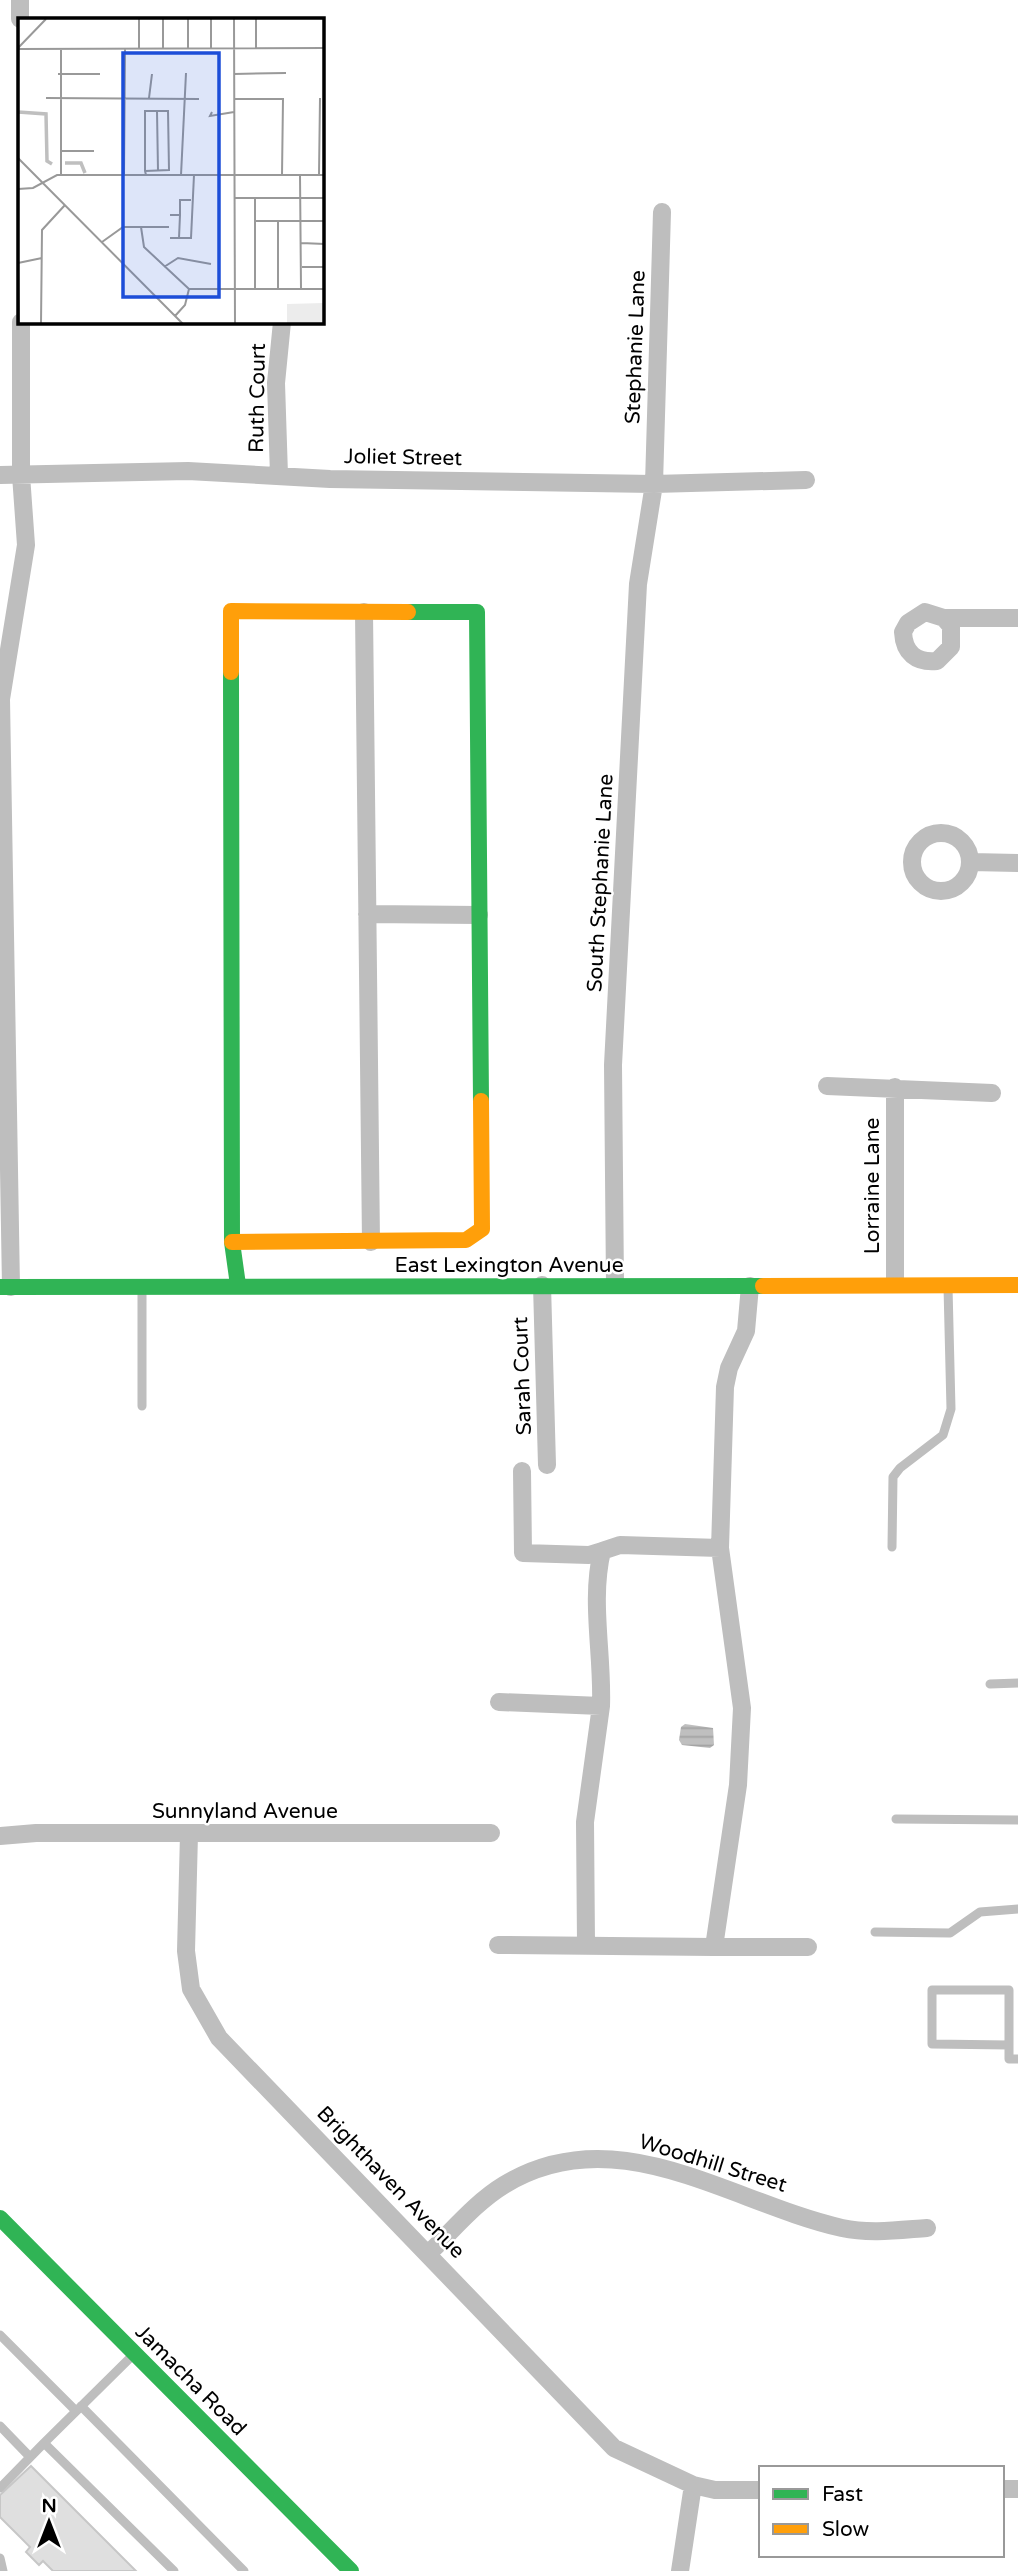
<svg xmlns="http://www.w3.org/2000/svg" width="1018" height="2571" font-family="'Varela Round',sans-serif">
<style>
.water{fill:url(#water-rules)}
.building{fill:#dfdfdf;stroke:#c7c7c7;stroke-width:2}
.lines{fill:none;stroke-linecap:round;stroke-linejoin:round}
.lane{stroke:#bebebe;stroke-width:9}
.street{stroke:#bebebe;stroke-width:18}
.fast{stroke:#30b455;stroke-width:16}
.slow{stroke:#ff9f0a;stroke-width:16}
.labels{text-anchor:middle;stroke-width:5;stroke-linejoin:round;paint-order:stroke}
.street-label{font-size:21px;fill:#000;stroke:#fff}
.inset-river{fill:none;stroke:#bfbfbf;stroke-width:3.5}
.inset-road{fill:none;stroke:#999;stroke-width:2}
.view{fill:#1d4ed8;fill-opacity:0.15;stroke:#1d4ed8;stroke-width:3.5}
.inset-edge{fill:none;stroke:#000;stroke-width:3.5}
</style>
<defs>
<pattern id="water-rules" width="6" height="5" patternUnits="userSpaceOnUse" patternTransform="scale(1.75)"><rect width="6" height="5" fill="#bfbfbf"/><path d="M0 2.5h6" fill="none" stroke="#a2a2a2"/></pattern>
</defs>
<rect width="100%" height="100%" fill="#fff"/>
<path class="water" d="M685,1724L713,1728L714,1745L710,1748L682,1745L679,1740L681,1727Z"/>
<path class="building" d="M31,2466L136,2571H53L43,2561L39,2565L26,2552L30,2547L0,2517V2495Z"/>
<g class="lines">
<path class="lane" d="M142,1289V1406
M892,1547L893,1477L900,1468L943,1435L951,1409L948,1287
M990,1684L1018,1683
M896,1819L1018,1820
M875,1932L950,1933L980,1912L1018,1909
M1009,2045L932,2044V1990H1009V2059H1018
M0,2335L76,2411
M132,2356L44,2443L174,2571
M81,2406L244,2571
M0,2426L30,2457
M0,2488L44,2443
M0,2558L3,2571"/>
<path class="street" d="M20,0V19
M0,475L188,471L330,479L654,484L806,480
M279,475L276,383L282,322
M364,612L371,1242
M944,618L951,626V647L937,661C916,663 904,653 903,632L908,623L925,612L944,618H1018
M912 862a29 29 0 1 1 58 0a29 29 0 1 1-58 0Z
M971,862L1018,863
M367,914L479,915
M827,1086L992,1093
M895,1087V1284
M542,1285L547,1465
M615,1285L613,1065L638,584L654,484L662,212
M11,1287L1,699L26,545L21,475V322
M522,1471L523,1553L589,1555L602,1551
M499,1702L601,1706L585,1822L586,1944
M601,1706C603,1654 590,1601 602,1551L620,1545L720,1548
M189,1834L186,1951L191,1989L219,2038L614,2448L693,2485L715,2490H761
M0,1836L36,1833H491
M498,1945L714,1947L738,1785L742,1708L720,1548L725,1387L729,1368L746,1331L750,1286
M714,1947H808
M429,2253C453,2230 476,2202 504,2185C617,2116 731,2203 842,2228C870,2234 899,2230 927,2228
M1002,2489H1018
M680,2571L693,2485"/>
<path class="fast" d="M408,612H477L481,1101
M231,672L232,1242L238,1285
M0,1287L763,1286
M0,2218L351,2571"/>
<path class="slow" d="M231,672V611L408,612
M232,1242L466,1240L482,1229L481,1101
M763,1286L1018,1285"/>
</g>
<g class="labels">
<g class="street-label">
<text transform="translate(635 347) rotate(-88)" y="7">Stephanie Lane</text>
<text transform="translate(257 398) rotate(-89)" y="7">Ruth Court</text>
<text transform="translate(403 457) rotate(1)" y="7">Joliet Street</text>
<text transform="translate(600 883) rotate(-87)" y="7">South Stephanie Lane</text>
<text transform="translate(872 1186) rotate(-90)" y="7">Lorraine Lane</text>
<text x="509" y="1272">East Lexington Avenue</text>
<text transform="translate(522 1376) rotate(-92)" y="7">Sarah Court</text>
<text x="245" y="1818">Sunnyland Avenue</text>
<text transform="translate(713 2163) rotate(17)" y="7">Woodhill Street</text>
<text transform="translate(391 2182) rotate(46)" y="7">Brighthaven Avenue</text>
<text transform="translate(191 2380) rotate(45)" y="7">Jamacha Road</text>
</g>
</g>
<g transform="translate(18 18)">
<rect width="306" height="306" fill="#fff"/>
<path d="M306,285V306H269V286Z" fill="#ececec"/>
<path class="inset-river" d="M0,94L28,96L29,143L34,146M47,145H63L67,155"/>
<path class="inset-road" d="M121,1V30M145,1V31M170,1V30M216,1L217,306M238,1V30M0,30L28,1M193,30V1M0,31L307,30M40,56H82M216,56L268,55M28,80L181,81M131,80L134,56M216,81H265L264,157M139,93L140,153M194,94L192,98L216,94M43,133H76M0,140L165,306M127,153L151,152L150,93H127V153L128,157M43,157V31M106,157L107,31M163,157L168,55M282,157L283,270M301,157L302,80M0,171L15,170L39,157H307M216,180H307M237,180V271M152,197H162L161,220M162,197V182H173M238,203H307M260,203V271M123,209L126,229L171,271H307M152,220H173L176,157M84,224L105,209H151M283,225L307,226M0,245L24,240M146,249L160,240L193,246M284,249H307M0,253L1,306M157,298L167,287L171,271M23,306L24,212L47,187"/>
<path class="view" d="M105,35H201V279H105Z"/>
<rect width="306" height="306" class="inset-edge"/>
</g>
<rect x="759" y="2466" width="245" height="91" fill="#ffffff" stroke="#999999" stroke-width="2"/>
<rect x="773" y="2489" width="35" height="10" fill="#30b455" stroke="#999999" stroke-width="2"/>
<text x="822" y="2501" font-size="21" fill="#000000">Fast</text>
<rect x="773" y="2524" width="35" height="10" fill="#ff9f0a" stroke="#999999" stroke-width="2"/>
<text x="822" y="2536" font-size="21" fill="#000000">Slow</text>
<g transform="translate(49 2522)" stroke="#ffffff" stroke-width="5" paint-order="stroke">
<path d="M0-5L12 26L0 18L-12 26Z" fill="#000000"/>
<text y="-10" font-size="19" font-weight="bold" text-anchor="middle" fill="#000000">N</text>
</g>
</svg>
